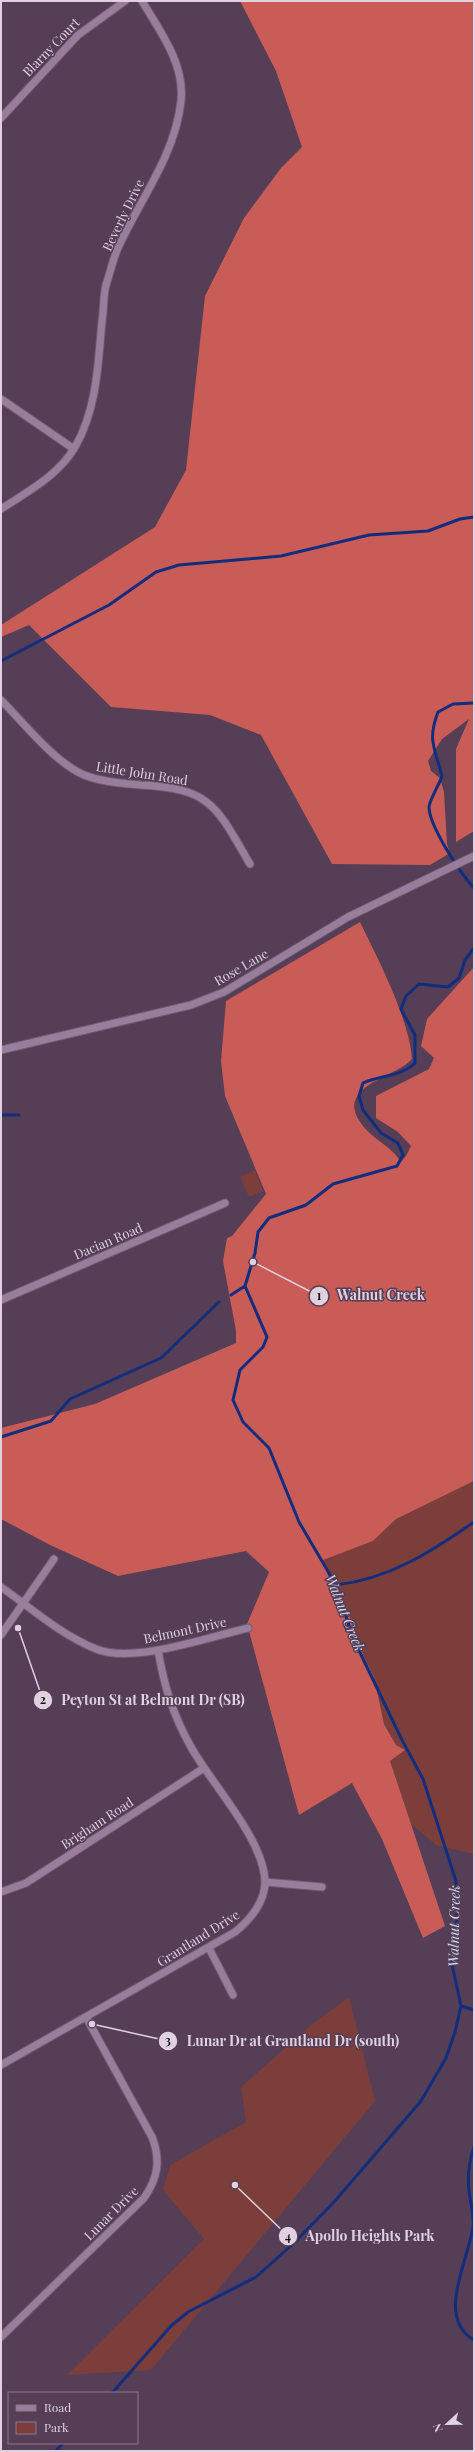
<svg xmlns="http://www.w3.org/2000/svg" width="475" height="2452" font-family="'Playfair Display',serif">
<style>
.green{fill:#7c3e3a}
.forest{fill:#c95c57}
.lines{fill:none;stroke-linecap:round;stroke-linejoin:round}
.stream{stroke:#112d7d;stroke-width:3}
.minor-casing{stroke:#6f5b70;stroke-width:9}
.minor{stroke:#987e9a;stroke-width:7}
.labels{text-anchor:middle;stroke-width:3;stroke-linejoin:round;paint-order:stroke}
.street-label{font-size:13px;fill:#dfd1e0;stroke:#553e56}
.water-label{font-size:14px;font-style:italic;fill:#cfdaf1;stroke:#553e56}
.leader{fill:none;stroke:#dfd1e0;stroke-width:1.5}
.callout-dot{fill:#dfd1e0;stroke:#553e56;stroke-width:1.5}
.mark-label{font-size:12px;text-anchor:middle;font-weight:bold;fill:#111}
.callout-label{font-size:14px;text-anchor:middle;font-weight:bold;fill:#dfd1e0;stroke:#553e56;stroke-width:3;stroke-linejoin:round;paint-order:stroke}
</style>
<rect width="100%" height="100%" fill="#553e56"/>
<path class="green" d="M255,1170L263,1191L249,1197L240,1177Z
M474,1481V1854L436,1845L410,1823L390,1761L405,1750L396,1745L384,1723L374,1677L364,1657L346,1606L333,1591L323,1559L373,1541L396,1519Z
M349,1997L375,2101L151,2370L67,2375L204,2239L163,2190L170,2165L246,2122L241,2087L311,2025Z"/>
<path class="forest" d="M240,1H474V831L456,842V749L469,719L442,739L428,761L431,771L440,778L444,792L447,844L450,853L430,865L332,864L261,735L210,715L111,707L29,625L1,637V625L155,527L186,470L205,296L244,218L281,168L302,147L276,71Z
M360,922C378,959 409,1018 412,1059C396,1078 331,1086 363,1126C373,1139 390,1146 399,1159L397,1166L406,1156L411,1146L398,1132L376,1118V1096L429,1069L434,1058L421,1046L427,1019L474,967V1481L396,1519L373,1541L323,1560L333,1591L346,1606L364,1657L374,1677L384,1724L396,1745L405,1750L390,1761L445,1926L423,1938L382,1839L352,1783L299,1815L247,1624L269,1572L246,1551L118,1576L50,1545L1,1519V1428L95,1404L236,1343V1331L223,1261L227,1238L232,1236L266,1194L225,1096L221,1061L226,1001Z"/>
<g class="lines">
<path class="stream" d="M1,661L109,605L156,572L179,565L281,556L369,535L428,531L460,519L474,517
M474,703L453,704L438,712C427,741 435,748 442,776C440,783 429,801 429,807C429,826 461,874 474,888
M1,1115H19
M231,1295L245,1286
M1,1437L51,1421L70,1399L161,1358L219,1302
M336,1585C389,1579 431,1552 474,1522
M461,2006L452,1964L457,1919L456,1881L423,1779L402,1740L353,1638L336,1585L299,1522L269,1448L243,1422L233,1400L240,1370L263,1347L267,1337L245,1286L255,1253L258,1232L269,1218L306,1205L333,1184L397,1166L403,1155L398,1143L381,1133L363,1110L359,1096L363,1083C379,1075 401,1077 415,1063V1035L401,1009L406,996L419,984L448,987L459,978L465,960L474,948
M461,2006L474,2010
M474,2147C469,2162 467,2174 469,2190C470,2201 474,2214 473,2226C469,2260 435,2317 474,2340
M112,2393L171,2326L188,2312L256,2277L294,2243L334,2202L421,2101L446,2058L455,2032L461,2006
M56,2451L63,2443"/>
<defs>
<path id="minor" d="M1,118L78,35L125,1
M1,399L74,449
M1,509C27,492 59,475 75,447C97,409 98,364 102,321C104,310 103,297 106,285C110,273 113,259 118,248C140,199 175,156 181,101C185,64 160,31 142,1
M1,700C24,723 54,762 84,775C102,782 122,783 141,785C212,789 216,806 250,864
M1,1050L191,1005L224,992L348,917L474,856
M1,1300L225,1203
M1,1587C31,1608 61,1635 96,1649C133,1664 209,1637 248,1628
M1,1635L54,1559
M265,1882L322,1887
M1,1892L26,1883L204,1768
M209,1948L233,1995
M1,2065L235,1932C250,1920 265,1902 265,1882C264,1839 212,1785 191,1747C173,1715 164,1686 158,1650
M1,2337L144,2198C158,2178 161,2160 152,2137L86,2017"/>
</defs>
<use href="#minor" class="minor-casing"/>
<use href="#minor" class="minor"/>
</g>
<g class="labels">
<g class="street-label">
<text transform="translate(51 47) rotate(-46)" y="5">Blarny Court</text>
<text transform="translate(123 215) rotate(-64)" y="5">Beverly Drive</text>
<text transform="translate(142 773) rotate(9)" y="5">Little John Road</text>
<text transform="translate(241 967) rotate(-30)" y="5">Rose Lane</text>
<text transform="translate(108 1241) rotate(-23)" y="5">Dacian Road</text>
<text transform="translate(185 1630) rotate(-12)" y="5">Belmont Drive</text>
<text transform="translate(97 1823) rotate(-33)" y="5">Brigham Road</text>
<text transform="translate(198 1938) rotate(-32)" y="5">Grantland Drive</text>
<text transform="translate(111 2213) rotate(-45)" y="5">Lunar Drive</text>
</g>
<g class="water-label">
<text transform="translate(345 1613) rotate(68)" y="5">Walnut Creek</text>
<text transform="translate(454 1926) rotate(-89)" y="5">Walnut Creek</text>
</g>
</g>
<path class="leader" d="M253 1262L319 1296M18 1628L43 1700M92 2024L168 2041M235 2185L288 2236"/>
<g class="callout-dot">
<circle cx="253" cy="1262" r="4"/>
<circle cx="18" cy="1628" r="4"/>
<circle cx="92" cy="2024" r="4"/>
<circle cx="235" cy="2185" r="4"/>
<circle cx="319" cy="1296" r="10"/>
<circle cx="43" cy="1700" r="10"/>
<circle cx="168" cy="2041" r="10"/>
<circle cx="288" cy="2236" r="10"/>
</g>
<g class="mark-label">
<text x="319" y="1300">1</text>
<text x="43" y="1704">2</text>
<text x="168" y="2045">3</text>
<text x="288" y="2241">4</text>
</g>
<g class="callout-label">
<text x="381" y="1300">Walnut Creek</text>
<text x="153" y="1705">Peyton St at Belmont Dr (SB)</text>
<text x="293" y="2046">Lunar Dr at Grantland Dr (south)</text>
<text x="370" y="2241">Apollo Heights Park</text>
</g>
<rect width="475" height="2452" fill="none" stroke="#dfd1e0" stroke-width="4"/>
<rect x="8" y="2392" width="130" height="52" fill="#553e56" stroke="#8c798d"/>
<rect x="16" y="2405" width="20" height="6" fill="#987e9a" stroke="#8c798d"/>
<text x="44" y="2412" font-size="12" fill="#dfd1e0">Road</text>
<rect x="16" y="2422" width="20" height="12" fill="#7c3e3a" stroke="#8c798d"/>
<text x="44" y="2432" font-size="12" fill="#dfd1e0">Park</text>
<g transform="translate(447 2424) rotate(248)" stroke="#553e56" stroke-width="3" paint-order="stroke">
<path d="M0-3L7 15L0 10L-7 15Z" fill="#dfd1e0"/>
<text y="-6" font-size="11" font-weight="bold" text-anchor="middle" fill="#dfd1e0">N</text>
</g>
</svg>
